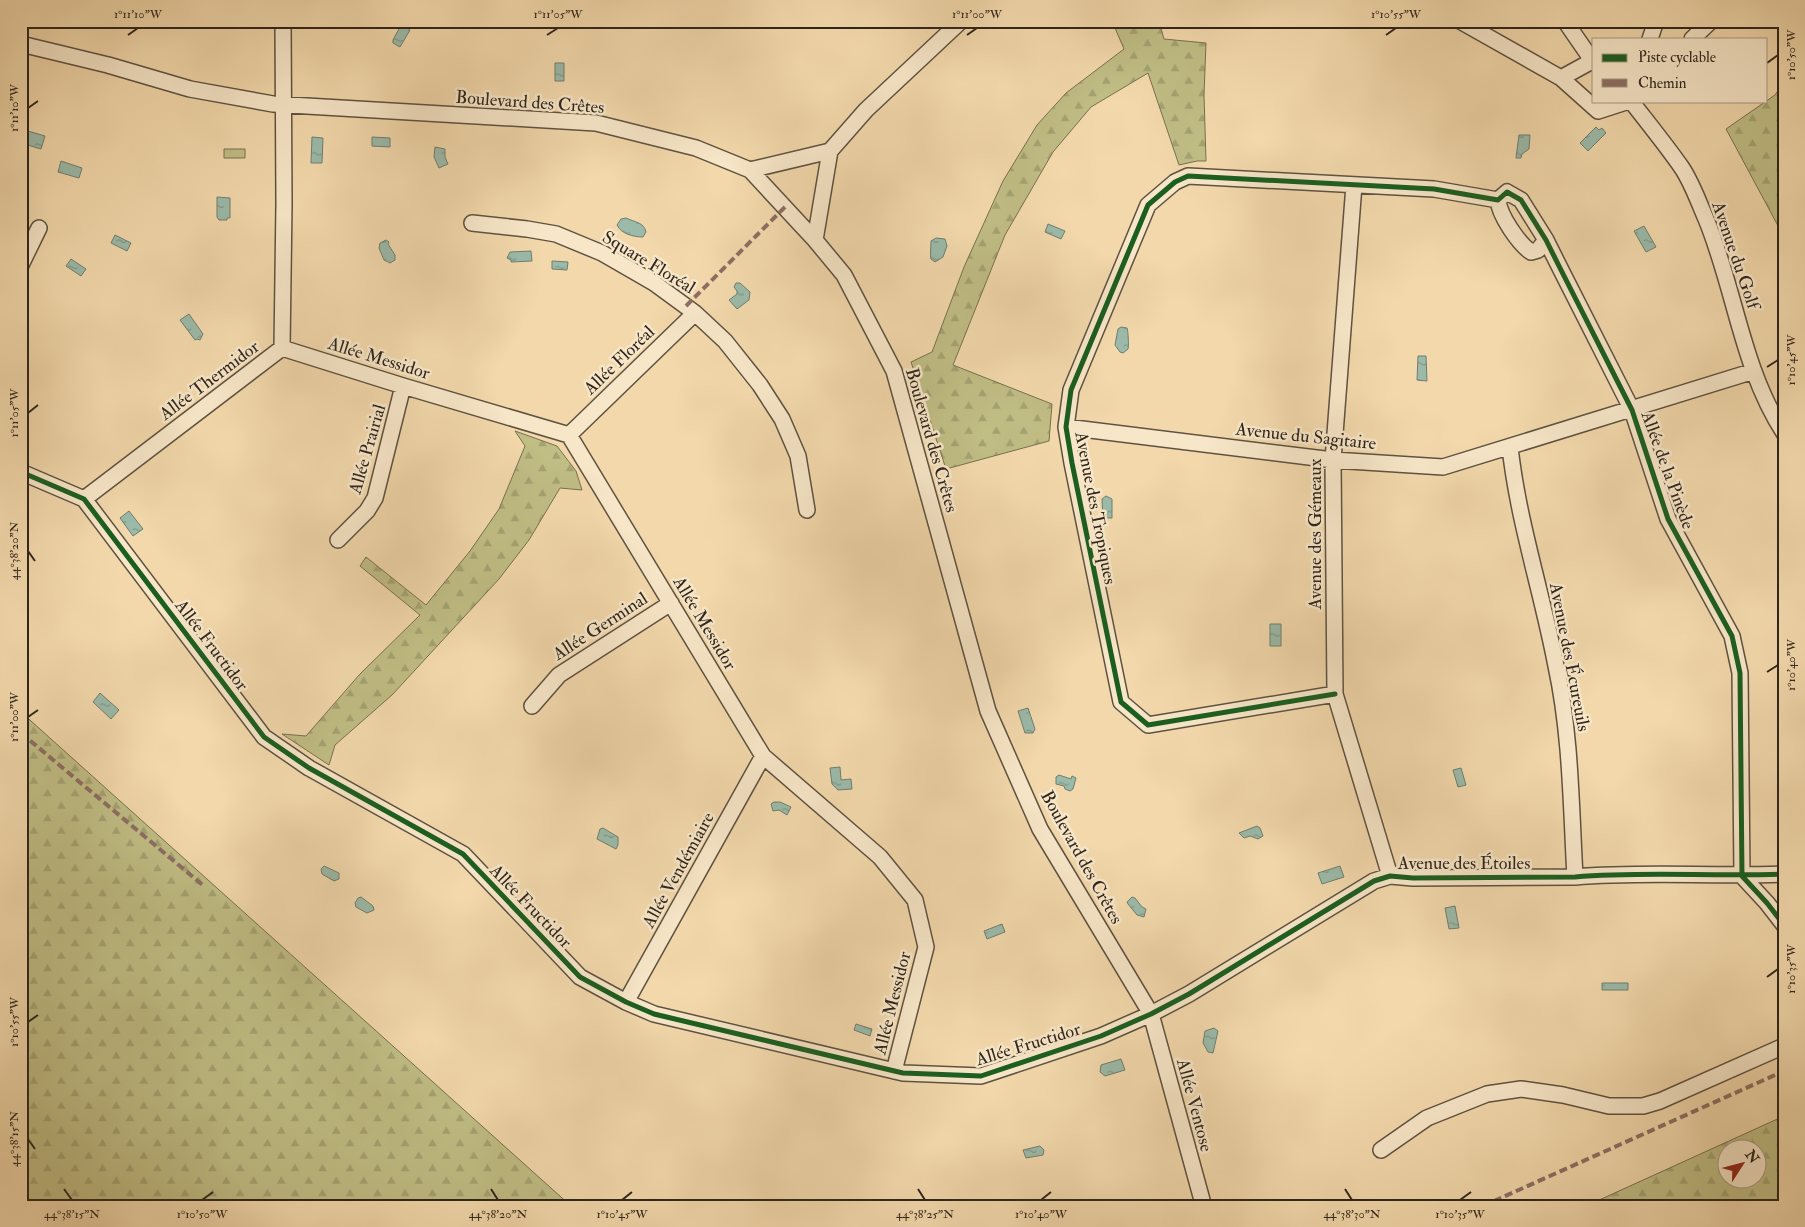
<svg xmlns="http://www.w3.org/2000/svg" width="1805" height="1227" font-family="'IM FELL Double Pica',serif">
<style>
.forest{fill:url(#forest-firs);stroke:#777150;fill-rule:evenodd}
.pitch{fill:#c0bd85;stroke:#777150}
.water{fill:url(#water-ripples);stroke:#6f7e71}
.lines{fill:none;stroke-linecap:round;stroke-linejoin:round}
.minor-casing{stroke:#5f5240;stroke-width:18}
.minor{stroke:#f7e6c8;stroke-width:15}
.quiet{stroke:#8d6e63;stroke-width:4;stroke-dasharray:8 4;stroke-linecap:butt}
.cycleway-casing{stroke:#f7e6c8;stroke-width:8}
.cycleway{stroke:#1b5e20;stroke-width:5}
.ticks{fill:none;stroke:#2e251c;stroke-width:2}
.labels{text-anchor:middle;stroke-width:5;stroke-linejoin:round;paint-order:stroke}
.street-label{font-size:18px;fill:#2e251c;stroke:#f7e6c8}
.neatline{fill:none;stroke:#2e251c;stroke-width:2}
.ticks-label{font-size:12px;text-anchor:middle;fill:#2e251c}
</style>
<defs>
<pattern id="forest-firs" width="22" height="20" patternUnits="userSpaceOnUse" patternTransform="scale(1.25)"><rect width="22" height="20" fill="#c0bd85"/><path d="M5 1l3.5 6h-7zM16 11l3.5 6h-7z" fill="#a5a272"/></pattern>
<pattern id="water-ripples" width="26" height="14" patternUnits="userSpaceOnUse" patternTransform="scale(1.25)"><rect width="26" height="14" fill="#9bbaa9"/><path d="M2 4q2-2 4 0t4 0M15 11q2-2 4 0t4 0" fill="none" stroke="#7f9789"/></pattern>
</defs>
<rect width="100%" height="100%" fill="#f2d8ab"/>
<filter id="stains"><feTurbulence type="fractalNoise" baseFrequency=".004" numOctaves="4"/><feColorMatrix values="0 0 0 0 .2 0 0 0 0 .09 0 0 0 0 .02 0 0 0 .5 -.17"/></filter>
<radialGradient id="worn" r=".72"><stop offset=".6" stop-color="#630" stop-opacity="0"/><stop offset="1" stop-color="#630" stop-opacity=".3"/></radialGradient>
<path class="forest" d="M1112,21H1159L1164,39L1206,43L1204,95L1206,161H1197L1179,165L1148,73L1091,107L1053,152L1005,235L953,365L1052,404L1049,441L946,469L911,362L932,352L964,267L1003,181L1037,125L1066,93L1124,49Z
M1784,82V237L1726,129L1775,95Z
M515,431L557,446L576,471L582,490L560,488L529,540L499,579L392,695L335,745L329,765L282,734L306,736L360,674L420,615L360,566L366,557L426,605L470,551L499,509L525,446Z
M21,712L571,1206H21Z
M1784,1116V1206H1586ZM1728,1150H1758V1180H1728Z"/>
<path class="pitch" d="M224,149H245V158H224Z"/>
<path class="water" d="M401,25L410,30L400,47L393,43V40Z
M555,63H564V81H555Z
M1596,127L1599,130L1602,128L1606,133L1588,151L1580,143Z
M21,129L45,136L41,149L21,143Z
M1519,135H1530L1529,149L1522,154L1521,158H1516Z
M312,137L323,138L322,163H311Z
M372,137L390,138V147L372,146Z
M435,147L445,149V157L448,164L439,168L434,157Z
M61,161L82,168L79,178L58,172Z
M217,197L230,198V218H227V220H219L217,217Z
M626,218C634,222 644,222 646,232L643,237C634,237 621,234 617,225L621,219Z
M1048,224L1065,231L1061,239L1045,232Z
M1644,226L1656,247L1646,252L1634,231Z
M115,235L131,243L127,251L111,243Z
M936,238L945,239L947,246L943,257L935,262L931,259C930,257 931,244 931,241Z
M386,240L389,242L388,244L395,255V260L390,263L384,260L379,248L380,243Z
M531,251L532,261L511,262V260L507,258L510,252Z
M71,259L86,269L81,276L66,266Z
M552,261L568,262L567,270L552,269Z
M736,283H740L750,292L749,300L737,309L729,300L737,294V291L734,287Z
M189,314L203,334L200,340L197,339L195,340L180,320Z
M1121,327L1127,328C1128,329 1129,347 1128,349L1123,353L1120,352L1115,345L1118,329Z
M1418,356H1426L1427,381L1417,380Z
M1106,496L1112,499V518H1103L1102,499Z
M129,511L143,529L133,536L120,518Z
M1270,624H1281V646H1270Z
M100,693L119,710L111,719L93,702Z
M1028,708L1035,729L1033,733H1025L1018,711Z
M840,767L841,780L851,779L852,789L838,790L832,784L830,768Z
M1461,768L1466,785L1458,787L1453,770Z
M1059,775L1071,779L1072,776L1076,778L1073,789L1070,791L1065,789L1064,786L1056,784V777Z
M774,802H780L791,807L787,815L779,810L773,811L771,804Z
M1257,826L1260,828L1263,836L1258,839L1250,836L1244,838L1239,833Z
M603,828L618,837V845L616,849L597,839L600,829Z
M324,866L339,873V879L334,881L322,874L321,869Z
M1340,866L1344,877L1322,884L1318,873Z
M361,897L373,906L374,910L367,913L356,907L355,903L358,898Z
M1132,897L1135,898L1142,907L1146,909L1144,917L1137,915L1128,904L1127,902Z
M1455,906L1459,928L1449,929L1445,908Z
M1002,924L1005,932L987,939L984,931Z
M1602,983H1628V990H1602Z
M856,1024L872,1029L870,1036L854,1030Z
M1214,1028L1218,1031L1213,1053L1208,1052L1203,1043L1205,1031Z
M1121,1059L1125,1070L1105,1076L1100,1072L1101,1065Z
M1040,1146L1044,1150L1043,1155L1026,1158L1023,1150Z"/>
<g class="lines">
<defs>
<path id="minor" d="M1460,21L1561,78L1598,111L1629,101
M1565,21L1594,63
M1650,39L1656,21
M1692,39L1711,21
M21,44L108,65L190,89L273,104L596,123L696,148L750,170L815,240L844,275L894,371L988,711L1040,829L1151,1014L1202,1200L1200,1206
M1561,78L1592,61
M1631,101C1648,123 1666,145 1682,168C1692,183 1699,203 1706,219C1735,289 1742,369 1784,433
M750,170L830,151L866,110L961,21
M1354,185L1333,460L1335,694L1390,876
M1498,200C1499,215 1519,244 1531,252L1538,250L1546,240
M472,223L527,229L556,234L602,253L654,283L695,313L725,341L760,385L782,419L798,456L807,510
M815,240L830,151
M21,265L39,228
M282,348L403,386L569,435L763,756L880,857L915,900L926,947L894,1071
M1066,427L1333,460L1443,467L1754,371
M569,435L695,313
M1510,447C1518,521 1542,592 1556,666C1571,735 1571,807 1575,877
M21,472L84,499L264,737L309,768L463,854L580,977L626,1002L654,1014L886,1069L903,1073L981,1076L1101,1036L1151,1014L1189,994L1374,881L1390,876L1413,878L1575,877C1645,871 1714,877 1784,874
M84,499L282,348L284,204L283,21
M338,540L367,511L375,498L403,386
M1335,694L1148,725L1121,702L1072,463L1066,427L1071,390L1148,205L1175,182L1188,176L1434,189L1498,200L1507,192L1521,200L1546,240L1560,268L1632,410L1668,519L1732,636L1740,673L1742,876L1767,903L1784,925
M532,706L559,675L671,603
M626,1002L763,756
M1381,1150L1427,1118L1487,1094L1521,1089L1563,1095L1609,1106H1643L1660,1101L1784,1046"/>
</defs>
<use href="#minor" class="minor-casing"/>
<use href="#minor" class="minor"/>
<path class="quiet" d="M686,306L785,207
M21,733L205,887
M1202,1200L1203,1206
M1483,1206L1784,1071"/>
<defs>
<path id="cycleway" d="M21,472L84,499L264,737L309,768L463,854L580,977L626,1002L654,1014L886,1069L903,1073L981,1076L1101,1036L1151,1014L1189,994L1374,881L1390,876L1413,878L1575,877C1645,871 1714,877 1784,874
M1335,694L1148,725L1121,702L1072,463L1066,427L1071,390L1148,205L1175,182L1188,176L1434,189L1498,200L1507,192L1521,200L1546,240L1560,268L1632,410L1668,519L1732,636L1740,673L1742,876L1767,903L1784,925"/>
</defs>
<use href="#cycleway" class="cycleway-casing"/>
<use href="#cycleway" class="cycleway"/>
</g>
<path class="ticks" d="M128,35L138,28M547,35L558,28M967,35L977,28M1386,35L1396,28M1767,63L1778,55M28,108L38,101M1767,367L1778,360M28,413L38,405M28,551L35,561M1767,672L1778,665M28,717L38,710M1767,977L1778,969M28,1022L38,1015M28,1139L35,1149M64,1189L72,1200M491,1189L498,1200M918,1189L925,1200M1345,1189L1352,1200M202,1200L213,1192M622,1200L632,1192M1041,1200L1051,1192M1460,1200L1471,1192"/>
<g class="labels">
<g class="street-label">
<text transform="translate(530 102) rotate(4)" y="6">Boulevard des Crêtes</text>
<text transform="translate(1736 255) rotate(71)" y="6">Avenue du Golf</text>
<text transform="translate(649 262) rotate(31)" y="6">Square Floréal</text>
<text transform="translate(379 358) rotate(17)" y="6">Allée Messidor</text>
<text transform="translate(619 360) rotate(-44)" y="6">Allée Floréal</text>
<text transform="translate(209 380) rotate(-37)" y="6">Allée Thermidor</text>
<text transform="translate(1306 436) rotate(6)" y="6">Avenue du Sagitaire</text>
<text transform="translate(932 440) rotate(74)" y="6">Boulevard des Crêtes</text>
<text transform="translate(367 449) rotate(-74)" y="6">Allée Prairial</text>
<text transform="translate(1668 470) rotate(70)" y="6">Allée de la Pinède</text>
<text transform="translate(1096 508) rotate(79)" y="6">Avenue des Tropiques</text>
<text transform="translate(1315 534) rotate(-90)" y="6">Avenue des Gémeaux</text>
<text transform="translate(705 623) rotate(59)" y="6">Allée Messidor</text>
<text transform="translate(600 626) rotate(-33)" y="6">Allée Germinal</text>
<text transform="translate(212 645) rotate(53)" y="6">Allée Fructidor</text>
<text transform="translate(1570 657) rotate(79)" y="6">Avenue des Écureuils</text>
<text transform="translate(1082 857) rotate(61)" y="6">Boulevard des Crêtes</text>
<text x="1464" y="869">Avenue des Étoiles</text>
<text transform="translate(678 870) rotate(-61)" y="6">Allée Vendémiaire</text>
<text transform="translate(531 906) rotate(46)" y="6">Allée Fructidor</text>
<text transform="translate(892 1003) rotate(-76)" y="6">Allée Messidor</text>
<text transform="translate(1028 1044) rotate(-17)" y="6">Allée Fructidor</text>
<text transform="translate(1195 1105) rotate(75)" y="6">Allée Ventose</text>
</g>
</g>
<rect width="1805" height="1227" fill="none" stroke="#f2d8ab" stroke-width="55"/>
<rect x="1592" y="38" width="175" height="65" fill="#f7e6c8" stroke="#a79983"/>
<rect x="1602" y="54" width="25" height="8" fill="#1b5e20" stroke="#a79983"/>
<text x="1638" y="62" font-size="15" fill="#2e251c">Piste cyclable</text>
<rect x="1602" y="79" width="25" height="8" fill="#8d6e63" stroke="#a79983"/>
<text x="1638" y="88" font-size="15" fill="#2e251c">Chemin</text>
<g transform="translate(1742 1164) rotate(54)"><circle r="24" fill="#f7e6c8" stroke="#a79983"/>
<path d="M0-4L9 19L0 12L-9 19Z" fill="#8f2418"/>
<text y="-8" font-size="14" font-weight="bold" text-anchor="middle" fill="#2e251c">N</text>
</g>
<rect x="28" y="28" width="1750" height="1172" class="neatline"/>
<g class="ticks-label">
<text x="138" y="18">1°11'10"W</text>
<text x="558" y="18">1°11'05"W</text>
<text x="977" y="18">1°11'00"W</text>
<text x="1396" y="18">1°10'55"W</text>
<text transform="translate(1791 55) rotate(-90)" y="4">1°10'50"W</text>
<text transform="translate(14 108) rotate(-90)" y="4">1°11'10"W</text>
<text transform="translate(1791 360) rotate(-90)" y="4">1°10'45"W</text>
<text transform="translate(14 413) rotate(-90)" y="4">1°11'05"W</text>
<text transform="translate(14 551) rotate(-90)" y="4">44°38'20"N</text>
<text transform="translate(1791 665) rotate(-90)" y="4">1°10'40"W</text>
<text transform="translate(14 717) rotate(-90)" y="4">1°11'00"W</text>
<text transform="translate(1791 969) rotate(-90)" y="4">1°10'35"W</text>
<text transform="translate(14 1022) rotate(-90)" y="4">1°10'55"W</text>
<text transform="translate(14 1139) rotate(-90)" y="4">44°38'15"N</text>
<text x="72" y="1218">44°38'15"N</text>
<text x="202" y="1218">1°10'50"W</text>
<text x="498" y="1218">44°38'20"N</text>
<text x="622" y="1218">1°10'45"W</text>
<text x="925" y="1218">44°38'25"N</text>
<text x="1041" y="1218">1°10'40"W</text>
<text x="1352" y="1218">44°38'30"N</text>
<text x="1460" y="1218">1°10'35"W</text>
</g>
<rect width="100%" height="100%" filter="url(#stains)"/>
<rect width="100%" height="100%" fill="url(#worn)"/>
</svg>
